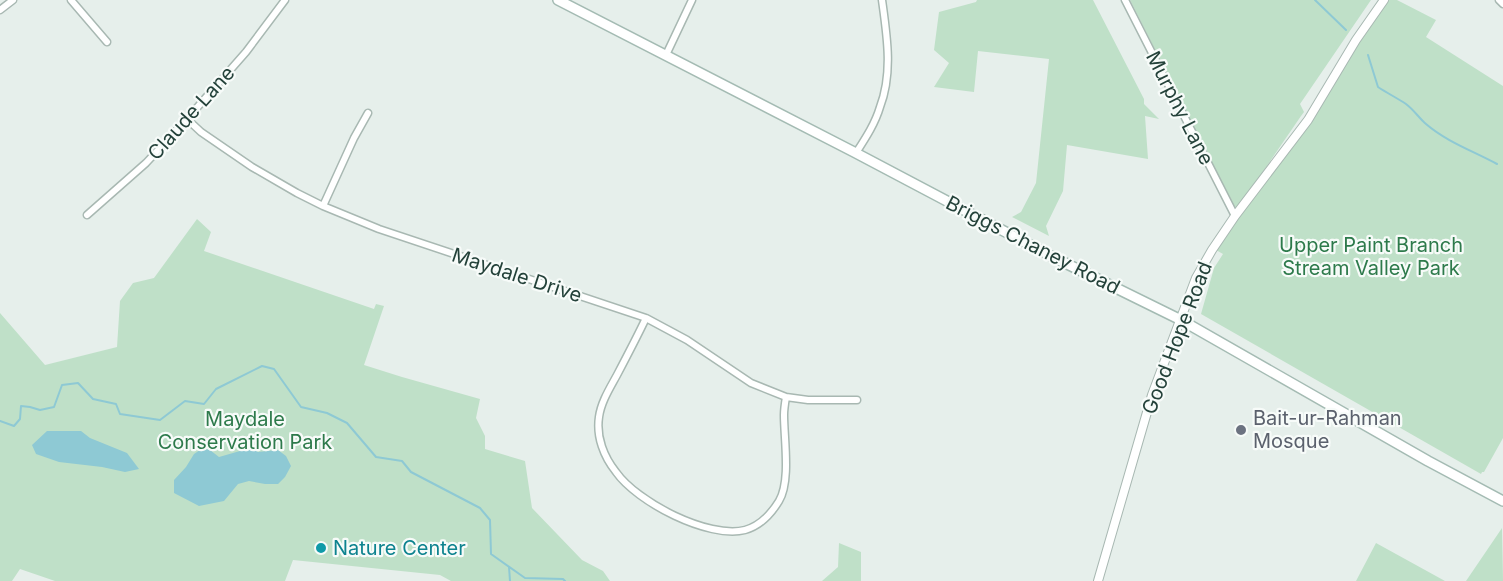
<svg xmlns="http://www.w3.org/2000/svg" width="1503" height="581" font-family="Inter,sans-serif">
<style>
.green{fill:#bfe0c8}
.water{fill:#8ec9d4}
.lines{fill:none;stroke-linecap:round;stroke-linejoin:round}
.stream{stroke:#8ec9d4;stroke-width:2}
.minor-casing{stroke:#a8b8b2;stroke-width:9}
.tertiary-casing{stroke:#a8b8b2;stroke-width:10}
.secondary-casing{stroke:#a4bbb3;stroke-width:12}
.minor{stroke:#fff;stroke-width:6}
.tertiary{stroke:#fff;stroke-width:8}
.secondary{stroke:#fff;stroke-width:9}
.worship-dot{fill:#6b7280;stroke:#f7fbf9;stroke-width:2}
.culture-dot{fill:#0f9aa8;stroke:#f7fbf9;stroke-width:2}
.labels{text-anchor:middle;stroke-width:4.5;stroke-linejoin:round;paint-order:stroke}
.street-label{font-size:20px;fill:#24423a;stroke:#f7fbf9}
.park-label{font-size:20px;fill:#2d7a4b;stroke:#f7fbf9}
.worship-label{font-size:20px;fill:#5b616d;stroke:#f7fbf9;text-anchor:start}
.culture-label{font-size:20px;fill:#0d838f;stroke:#f7fbf9;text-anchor:start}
</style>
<rect width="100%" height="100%" fill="#e6efeb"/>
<path class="green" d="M977,0H1093L1144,99V104L1159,119L1145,116L1148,159L1067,145L1063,191L1046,226L1049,236L1012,217L1021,212L1036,183L1049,59L978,51L974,92L934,87L949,63L934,50L939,12L976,2Z
M1130,0H1371L1300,104L1304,112L1301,116L1236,211Z
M1389,0H1397L1436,20L1426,37L1503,86V438L1484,472H1482L1481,474L1201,314L1214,268L1223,254L1216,250Z
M197,219L211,232L204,251L374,309L376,304L384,306L364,365L402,377L480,399L476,418L485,436V449L525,461L532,508L582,560L603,571L610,581H451L440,575L293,560L285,581H55L20,569L12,581H0V313L45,365L117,347L120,301L133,283L154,278Z
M1502,528L1503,581H1466Z
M839,543L861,552V581H822L838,567Z
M1376,543L1445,581H1356Z"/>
<path class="water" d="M47,431H81L90,438L127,453L139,469L125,472L102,467L59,462L36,454L32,445Z
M249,446L258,452L278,450L286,456L291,466L285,477L278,484H265L249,481L238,484L224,501L199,506L174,493V480L186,467L194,454L203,448L210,450L219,457L240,451Z"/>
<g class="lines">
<path class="stream" d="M1315,0L1346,30
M1368,55L1378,87C1387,93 1397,98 1406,104C1414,110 1419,118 1426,124C1447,142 1473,151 1497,164
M0,421L14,426L20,419L21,406L30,407L40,410L54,407L62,385L78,383L93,399L116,404L120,414L160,420L185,401L204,404L216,389L262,366L274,369L301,407L327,413L347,423L376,457L402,461L411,472L480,508L490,520L491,554L525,578L563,579L565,581
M509,567L510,581"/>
<defs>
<path id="minor" d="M71,0L107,42
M1125,0L1235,216
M1499,0L1503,4
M0,10L13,0
M666,55L692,0
M187,119L201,132L252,167L297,193L323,206L379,229L646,318L687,340L751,383L786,397L808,400H857
M856,153C865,139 875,124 880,107C893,73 887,36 882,0
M323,206L354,138L368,113
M87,215L146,163L187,119L246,52L285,0
M646,318C637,337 627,356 617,375C610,388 601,402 599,417C596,437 604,457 616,472C637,502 708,539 745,530C760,526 771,514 779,501C791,481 784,439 784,415C784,409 785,403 786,397"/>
<path id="tertiary" d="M1098,581L1152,395L1196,278L1212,250L1235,216L1308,120L1356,40L1384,0"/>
<path id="secondary" d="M558,0L854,152L1051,256L1181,320L1428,461L1503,501"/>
</defs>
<use href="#minor" class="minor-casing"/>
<use href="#tertiary" class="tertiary-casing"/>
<use href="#secondary" class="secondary-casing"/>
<use href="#minor" class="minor"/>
<use href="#tertiary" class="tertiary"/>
<use href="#secondary" class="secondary"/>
</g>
<circle class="worship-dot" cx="1241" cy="430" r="6"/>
<circle class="culture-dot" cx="321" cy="548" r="6"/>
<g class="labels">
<g class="street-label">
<text transform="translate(1180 108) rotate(63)" y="7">Murphy Lane</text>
<text transform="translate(191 113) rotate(-48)" y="7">Claude Lane</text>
<text transform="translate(1033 245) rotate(27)" y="7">Briggs Chaney Road</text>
<text transform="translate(517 275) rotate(18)" y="7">Maydale Drive</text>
<text transform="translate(1177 338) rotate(-69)" y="7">Good Hope Road</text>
</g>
<g class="park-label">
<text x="1371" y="252">Upper Paint Branch<tspan x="1371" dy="23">Stream Valley Park</tspan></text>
<text x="245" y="426">Maydale<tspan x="245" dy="23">Conservation Park</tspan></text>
</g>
<g class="worship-label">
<text x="1253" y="425">Bait-ur-Rahman<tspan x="1253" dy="23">Mosque</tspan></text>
</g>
<g class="culture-label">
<text x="333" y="555">Nature Center</text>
</g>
</g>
</svg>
